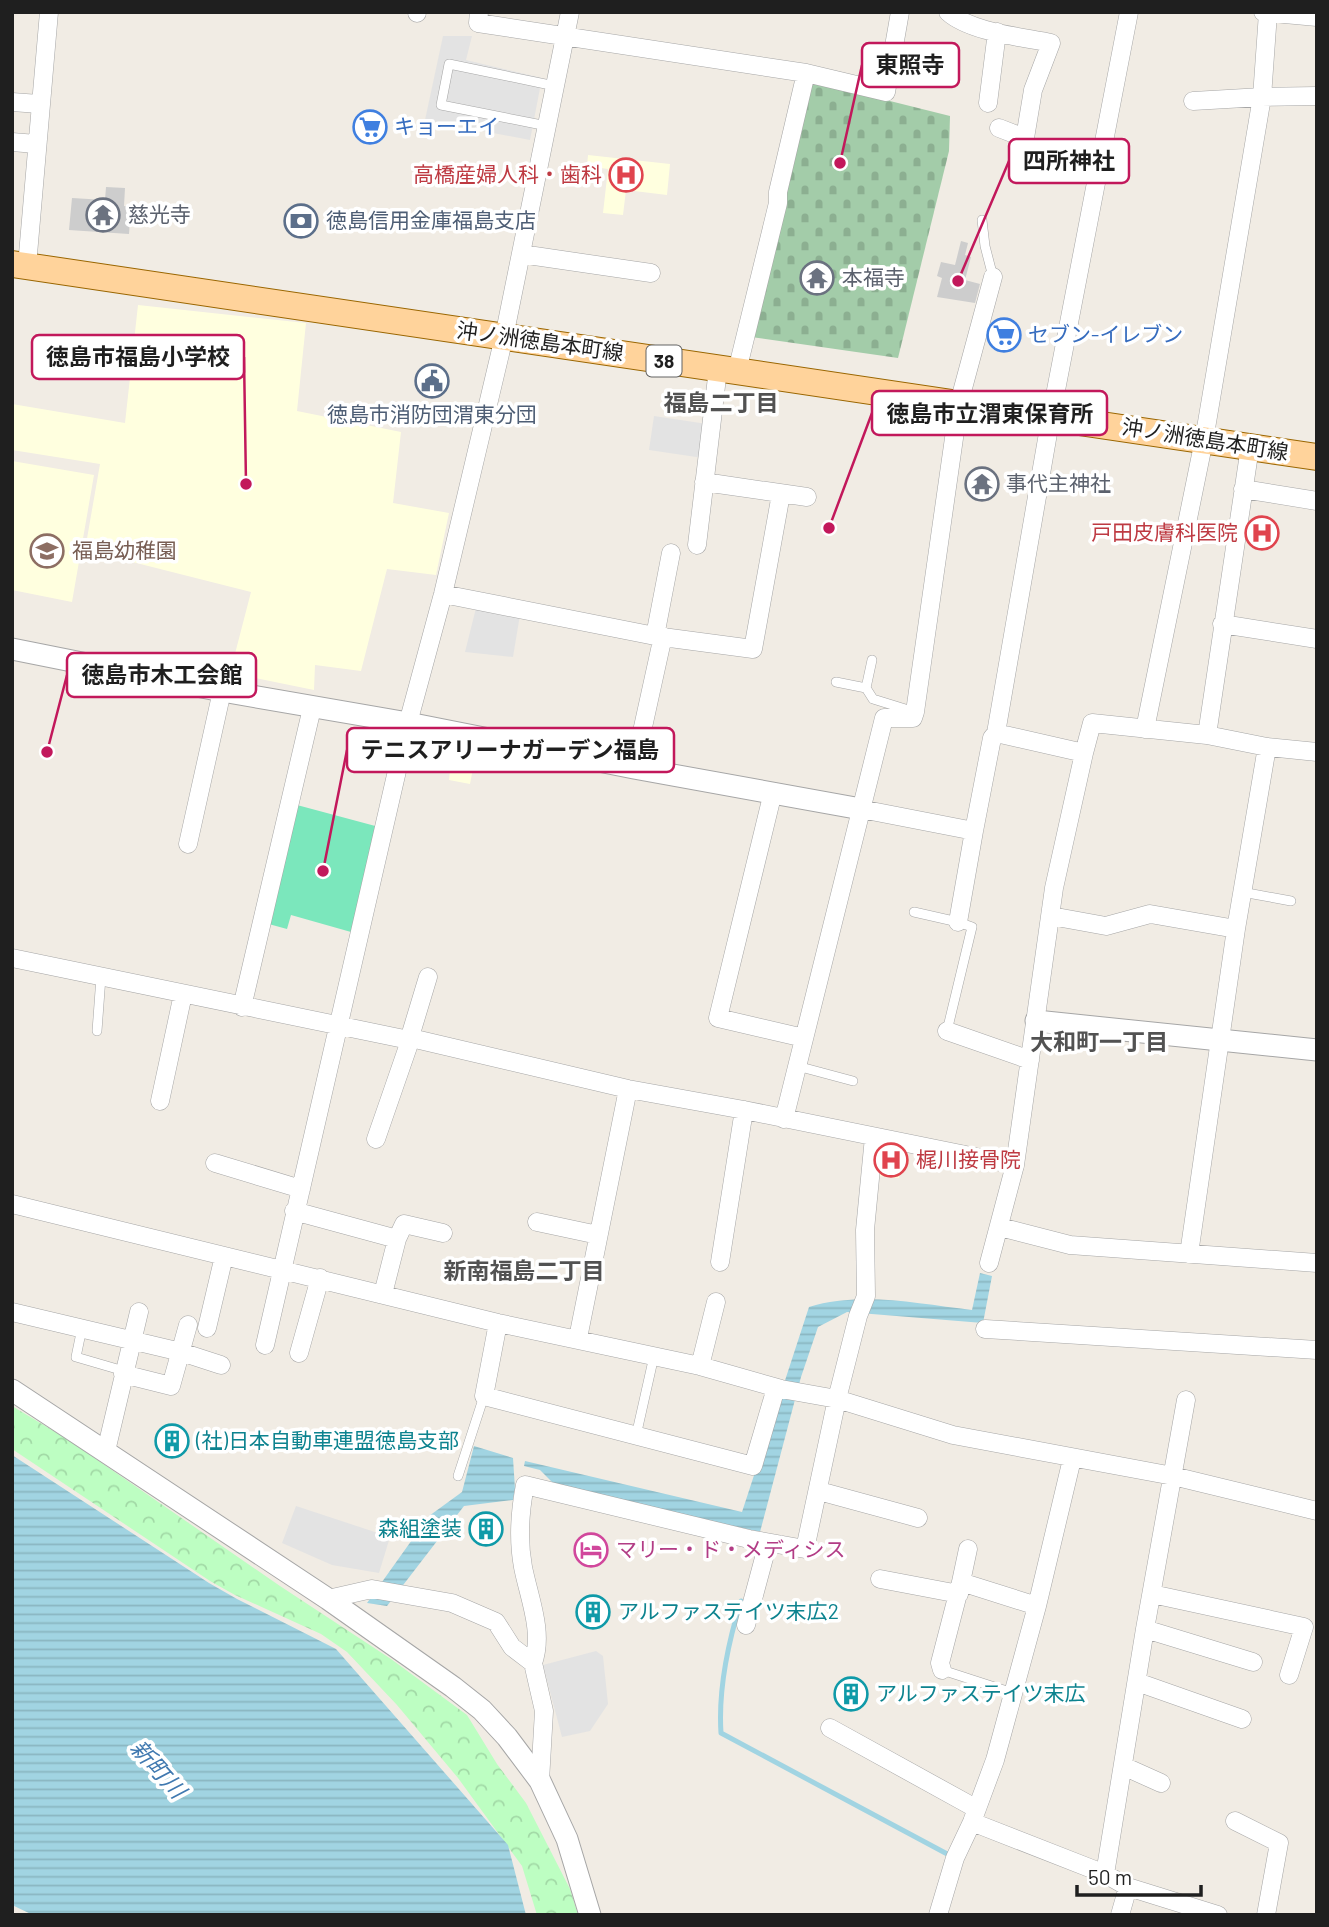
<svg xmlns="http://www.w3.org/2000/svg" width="1329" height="1927" font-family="Barlow,'Noto Sans JP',sans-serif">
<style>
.education{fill:#ffffdf}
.religious{fill:#cdcdcd}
.cemetery{fill:url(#cemetery-stones)}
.park{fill:url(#park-crowns)}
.pitch{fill:#7be7bc}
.parking{fill:#e3e3e3}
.water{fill:url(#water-rules)}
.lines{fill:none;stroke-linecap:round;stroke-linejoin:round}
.stream{stroke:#a1d4e2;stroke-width:5}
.service-casing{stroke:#a6a6a6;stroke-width:10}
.minor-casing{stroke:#a6a6a6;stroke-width:19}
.tertiary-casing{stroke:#a6a6a6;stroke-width:23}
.primary-casing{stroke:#9a6600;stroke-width:28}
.service{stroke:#fff;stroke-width:9}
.minor{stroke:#fff;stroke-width:18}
.tertiary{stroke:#fff;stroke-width:21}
.primary{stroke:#ffd39b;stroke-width:26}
.labels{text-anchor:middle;stroke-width:7;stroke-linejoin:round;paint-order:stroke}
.shield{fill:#fff;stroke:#626262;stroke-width:2}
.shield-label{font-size:19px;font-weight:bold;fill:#1f1f1f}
.shop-label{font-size:21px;fill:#366cbe;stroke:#fff;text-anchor:start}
.health-label{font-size:21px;fill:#be3a42;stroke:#fff;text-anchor:end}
.worship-label{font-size:21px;fill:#5b616d;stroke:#fff;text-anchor:start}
.service-label{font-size:21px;fill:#4e5e75;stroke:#fff;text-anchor:start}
.street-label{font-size:21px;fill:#1f1f1f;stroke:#fff}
.education-label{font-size:21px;fill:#785e54;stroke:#fff;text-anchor:start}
.culture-label{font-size:21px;fill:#0d838f;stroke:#fff;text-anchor:start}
.hotel-label{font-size:21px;fill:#b23c85;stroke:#fff;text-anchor:start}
.neighbourhood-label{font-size:23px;font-weight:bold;fill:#525252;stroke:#fff}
.water-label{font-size:23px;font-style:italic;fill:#4079b0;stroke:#fff}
.leader{fill:none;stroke:#c2185b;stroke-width:2.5}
.callout-dot{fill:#c2185b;stroke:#fff;stroke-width:2.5}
.callout{fill:#fff;stroke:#c2185b;stroke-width:2.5}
.callout-label{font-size:23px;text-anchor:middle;font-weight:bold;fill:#1f1f1f}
</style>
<defs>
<pattern id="cemetery-stones" width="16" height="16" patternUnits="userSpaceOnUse" patternTransform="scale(1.75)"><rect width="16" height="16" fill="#a3cca9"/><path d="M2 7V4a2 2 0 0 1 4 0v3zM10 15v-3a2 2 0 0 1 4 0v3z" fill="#8caf91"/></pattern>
<pattern id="park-crowns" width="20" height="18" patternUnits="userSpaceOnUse" patternTransform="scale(1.75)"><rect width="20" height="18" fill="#bdfec2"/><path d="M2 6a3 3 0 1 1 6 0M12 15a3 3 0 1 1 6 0" fill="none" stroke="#a2d9a6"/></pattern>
<pattern id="water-rules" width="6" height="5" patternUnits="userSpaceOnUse" patternTransform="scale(1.75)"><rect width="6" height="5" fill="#a1d4e2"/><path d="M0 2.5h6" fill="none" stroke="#8ab6c1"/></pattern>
</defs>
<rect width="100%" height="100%" fill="#f1ece4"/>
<path class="education" d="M588,155L670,164L667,195L626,190L623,215L603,213L608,169L587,166Z
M138,305L306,323L297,411L401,432L393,503L449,513L436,575L387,569L361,671L315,665L314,690L230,673L251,592L85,550L100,464L12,450V404L125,423Z
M12,461L94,475L72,602L12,590Z
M414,735L438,740L437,747L457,751L459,745L477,748L470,784L449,780L450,770L420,763L418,767L408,765Z
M898,1150H906V1164L900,1163L899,1178L878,1176L879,1152L897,1155Z"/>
<path class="religious" d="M106,187L125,188L124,206L131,207L129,234L69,230L72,198L105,200Z
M961,241L968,243L965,255L971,257L965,280L980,284L975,303L937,297L942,278L937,276L941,262L955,265Z"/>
<path class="cemetery" d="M810,81L950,116L949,151L898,358L751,337Z"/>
<path class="park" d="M12,1406L67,1439L280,1586L391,1659L467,1715L497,1764L526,1803L570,1889L578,1915H537L522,1866L458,1778L397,1705L347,1652L321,1634L235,1595L210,1581L12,1449Z"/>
<path class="pitch" d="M297,805L379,827L351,932L291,915L287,929L265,923Z"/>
<path class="parking" d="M443,36H472L466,60L542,78L530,140L425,120Z
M654,416L707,424L703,458L649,450Z
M476,608L520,615L513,657L465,652Z
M296,1506L390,1537L379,1573L332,1565L282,1543Z
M596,1651L603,1656L608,1704L590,1731L562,1737L543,1665Z"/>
<path class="water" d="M980,1273L992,1276L983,1323L847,1312L818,1327L801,1377L760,1532L556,1486L540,1470L524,1466L525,1461L742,1512L809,1307C861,1291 919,1304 972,1310Z
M474,1446L513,1458L515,1489L513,1500L464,1506L387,1606L367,1603L429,1516L462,1492Z
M12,1455L209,1583L237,1599L336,1649L508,1845L526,1915H33L12,1905Z"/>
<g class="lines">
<path class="stream" d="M741,1601C728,1643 718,1688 721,1733L951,1856"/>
<defs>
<path id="service" d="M547,126L441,105L449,64L555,86
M982,220L985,246L993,277
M836,682L866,688L873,699L915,712
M866,688L872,660
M1242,892L1291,901
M914,912L958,922L972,927L947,1031
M97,1031L101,977
M797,1066L853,1081
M82,1328L76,1357L124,1371
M636,1436L654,1356
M458,1476L484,1396
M942,1670L1013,1693"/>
<path id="minor" d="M479,12L478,23L806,73L886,92L900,12
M948,12C970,32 1022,37 1051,43L1033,90L1025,138L999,128
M1263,12L1317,17
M417,13V12
M1193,101L1262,97L1317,96
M12,102L39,104
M988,103L997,32
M12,142L36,144
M521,254L651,273
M27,266L49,12
M737,371L778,203V192L806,73
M704,482L807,497
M1243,489L1317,501
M697,545L718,369
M443,594L655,636L753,649L781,494
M1222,624L1317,639
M655,636L671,553
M1145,729L1204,440L1262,97L1268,13
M996,733L1084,753L1092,723L1207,735L1267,747L1317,752
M1207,735L1250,447
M634,768L663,636
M773,792L718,1018L804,1038
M861,809L974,831L992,738L996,733L1051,416L1129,12
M188,844L222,691
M1051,916L1106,926L1150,914L1236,929L1267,747
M958,922L974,831
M12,958L409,1040L411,1038L628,1089L744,1110L1015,1165L1054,888L1084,753
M242,1007L312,708
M947,1031L1030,1060
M409,1040L428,977
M160,1101L183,994
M784,1119L884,718H913L915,712L959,403L993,277
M376,1139L411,1038
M215,1163L301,1189
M12,1204L498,1323L700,1366L781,1389L837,1399L953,1435L1173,1476L1317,1511
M294,1211L397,1239
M537,1222L598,1235
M1000,1227L1070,1245L1317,1263
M1189,1254L1236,929
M720,1262L744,1110
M989,1263L1015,1165
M383,1294L397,1239L404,1224L443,1233
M12,1312L181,1352L221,1365
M498,1323L484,1396L753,1466L776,1388
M207,1328L224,1256
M985,1329L1317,1350
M578,1338L628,1089
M265,1345L408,723L443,594L504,337L570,12
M299,1353L320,1278
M700,1366L716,1302
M123,1374L171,1386L188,1325
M106,1451L139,1312
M819,1491L918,1518
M968,1549L961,1582L1037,1606
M880,1579L959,1594
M1152,1594L1304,1627L1289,1675
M328,1599L372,1589L452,1603L496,1622L512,1647L533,1663L544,1711L540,1781
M746,1625L768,1543
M1145,1629L1253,1662
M533,1663C544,1632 529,1598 523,1567C518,1540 520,1511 525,1485L749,1539L805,1549L837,1399L858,1316L866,1296L865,1230L874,1137
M942,1670L940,1663L961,1582
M1137,1682L1242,1719
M830,1728L977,1809
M1123,1766L1161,1783
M1235,1821L1279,1843L1266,1915
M972,1822L1105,1874L1128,1887L1218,1915
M1105,1874L1145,1629L1186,1400
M938,1915L955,1858L972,1822L995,1760L1037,1606L1072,1459
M1120,1915L1128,1887"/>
<path id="tertiary" d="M12,649L222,691L408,723L634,768L861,809
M1036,1021L1317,1050
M12,1390L328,1599L453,1687L482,1710L507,1737L540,1781L567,1839L590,1915"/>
<path id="primary" d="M12,264L1317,457"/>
</defs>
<use href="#service" class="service-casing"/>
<use href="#minor" class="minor-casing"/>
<use href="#tertiary" class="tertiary-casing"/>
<use href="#primary" class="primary-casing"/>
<use href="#service" class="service"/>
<use href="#minor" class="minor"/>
<use href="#tertiary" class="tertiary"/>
<use href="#primary" class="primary"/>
</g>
<defs>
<symbol id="supermarket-ring" viewBox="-11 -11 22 22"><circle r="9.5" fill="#fff" stroke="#3f7fe0" stroke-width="1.5"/><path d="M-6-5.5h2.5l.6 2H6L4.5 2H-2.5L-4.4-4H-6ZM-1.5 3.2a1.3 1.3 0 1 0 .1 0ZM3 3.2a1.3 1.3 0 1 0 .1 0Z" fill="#3f7fe0"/></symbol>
<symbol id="hospital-ring" viewBox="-11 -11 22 22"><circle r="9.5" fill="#fff" stroke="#e0444e" stroke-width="1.5"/><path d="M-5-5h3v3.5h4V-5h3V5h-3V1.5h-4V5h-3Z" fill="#e0444e"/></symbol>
<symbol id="temple-ring" viewBox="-11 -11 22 22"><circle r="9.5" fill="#fff" stroke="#6b7280" stroke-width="1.5"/><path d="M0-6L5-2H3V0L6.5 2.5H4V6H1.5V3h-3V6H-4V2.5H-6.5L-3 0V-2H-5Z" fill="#6b7280"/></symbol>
<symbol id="bank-ring" viewBox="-11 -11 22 22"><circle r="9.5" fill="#fff" stroke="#5c6f8a" stroke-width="1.5"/><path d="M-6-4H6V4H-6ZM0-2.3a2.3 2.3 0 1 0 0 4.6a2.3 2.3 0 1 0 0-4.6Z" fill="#5c6f8a"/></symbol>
<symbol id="civic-ring" viewBox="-11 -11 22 22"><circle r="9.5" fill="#fff" stroke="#5c6f8a" stroke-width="1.5"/><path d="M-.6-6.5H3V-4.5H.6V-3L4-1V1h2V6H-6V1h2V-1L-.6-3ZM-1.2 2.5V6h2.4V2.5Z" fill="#5c6f8a"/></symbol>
<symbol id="school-ring" viewBox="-11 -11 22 22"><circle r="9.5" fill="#fff" stroke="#8d6e63" stroke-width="1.5"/><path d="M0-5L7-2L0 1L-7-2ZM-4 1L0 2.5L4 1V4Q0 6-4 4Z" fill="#8d6e63"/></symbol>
<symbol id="building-ring" viewBox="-11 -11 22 22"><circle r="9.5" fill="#fff" stroke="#0f9aa8" stroke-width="1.5"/><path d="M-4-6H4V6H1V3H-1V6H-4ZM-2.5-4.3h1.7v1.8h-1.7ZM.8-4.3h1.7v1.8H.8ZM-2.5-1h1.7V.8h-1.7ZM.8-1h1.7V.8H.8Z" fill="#0f9aa8"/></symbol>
<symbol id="hotel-ring" viewBox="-11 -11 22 22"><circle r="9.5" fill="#fff" stroke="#d1479c" stroke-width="1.5"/><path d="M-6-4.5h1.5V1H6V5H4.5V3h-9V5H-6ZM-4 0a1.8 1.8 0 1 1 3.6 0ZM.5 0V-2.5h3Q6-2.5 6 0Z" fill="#d1479c"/></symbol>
</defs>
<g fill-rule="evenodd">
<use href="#supermarket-ring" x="351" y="108" width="38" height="38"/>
<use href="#hospital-ring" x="607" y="156" width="38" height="38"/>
<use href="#temple-ring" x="84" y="196" width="38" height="38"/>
<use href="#bank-ring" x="282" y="202" width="38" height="38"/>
<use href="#temple-ring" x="798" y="259" width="38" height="38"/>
<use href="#supermarket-ring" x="985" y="316" width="38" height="38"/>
<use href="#civic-ring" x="413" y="362" width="38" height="38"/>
<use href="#temple-ring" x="963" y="465" width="38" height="38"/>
<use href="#hospital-ring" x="1243" y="514" width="38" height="38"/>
<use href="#school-ring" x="28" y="532" width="38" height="38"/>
<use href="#hospital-ring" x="872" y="1141" width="38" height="38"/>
<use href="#building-ring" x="153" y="1422" width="38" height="38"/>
<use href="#building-ring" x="467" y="1510" width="38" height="38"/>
<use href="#hotel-ring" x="572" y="1531" width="38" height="38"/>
<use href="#building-ring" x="574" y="1593" width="38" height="38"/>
<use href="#building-ring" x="832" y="1675" width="38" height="38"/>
</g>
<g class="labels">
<rect class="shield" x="646.5" y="345.5" width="35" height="31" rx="5"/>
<g class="shield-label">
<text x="664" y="368">38</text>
</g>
<g class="shop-label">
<text x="394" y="134">キョーエイ</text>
<text x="1028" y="342">セブン-イレブン</text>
</g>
<g class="health-label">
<text x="602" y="182">高橋産婦人科・歯科</text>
<text x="1238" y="540">戸田皮膚科医院</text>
<text x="916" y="1167" text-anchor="start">梶川接骨院</text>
</g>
<g class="worship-label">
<text x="128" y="222">慈光寺</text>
<text x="842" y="285">本福寺</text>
<text x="1006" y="491">事代主神社</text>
</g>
<g class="service-label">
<text x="326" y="228">徳島信用金庫福島支店</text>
<text x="432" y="422" text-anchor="middle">徳島市消防団渭東分団</text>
</g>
<g class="street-label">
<text transform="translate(540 342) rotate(8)" y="7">沖ノ洲徳島本町線</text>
<text transform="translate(1205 440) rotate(9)" y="7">沖ノ洲徳島本町線</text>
</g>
<g class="education-label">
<text x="72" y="558">福島幼稚園</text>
</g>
<g class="culture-label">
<text x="196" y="1448">(社)日本自動車連盟徳島支部</text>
<text x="462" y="1536" text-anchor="end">森組塗装</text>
<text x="618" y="1619">アルファステイツ末広2</text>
<text x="876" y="1701">アルファステイツ末広</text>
</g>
<g class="hotel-label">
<text x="616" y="1557">マリー・ド・メディシス</text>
</g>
<g class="neighbourhood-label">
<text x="721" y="411">福島二丁目</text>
<text x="1099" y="1050">大和町一丁目</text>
<text x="524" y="1279">新南福島二丁目</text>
</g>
<g class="water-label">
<text transform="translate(158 1769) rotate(48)" y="8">新町川</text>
</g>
</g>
<path class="leader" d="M840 163L862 65M958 281L1009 161M246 484L244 357M829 528L872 413M47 752L67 675M323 871L347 750"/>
<g class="callout-dot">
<circle cx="840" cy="163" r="7"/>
<circle cx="958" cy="281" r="7"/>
<circle cx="246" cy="484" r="7"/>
<circle cx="829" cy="528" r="7"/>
<circle cx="47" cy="752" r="7"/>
<circle cx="323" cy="871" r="7"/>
</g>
<g class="callout">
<rect x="862" y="43" width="97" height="44" rx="7"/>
<rect x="1009" y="139" width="120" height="44" rx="7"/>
<rect x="32" y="335" width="212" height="44" rx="7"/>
<rect x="872" y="391" width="235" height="44" rx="7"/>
<rect x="67" y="653" width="189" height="44" rx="7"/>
<rect x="347" y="728" width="327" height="44" rx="7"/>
</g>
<g class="callout-label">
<text x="910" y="73">東照寺</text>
<text x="1069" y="169">四所神社</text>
<text x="138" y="365">徳島市福島小学校</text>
<text x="990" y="422">徳島市立渭東保育所</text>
<text x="162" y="683">徳島市木工会館</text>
<text x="510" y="758">テニスアリーナガーデン福島</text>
</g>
<rect width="1329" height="1927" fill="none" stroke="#1f1f1f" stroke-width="28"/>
<path d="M1077 1885v10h124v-10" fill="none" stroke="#1f1f1f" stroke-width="3.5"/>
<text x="1088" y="1885" font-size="21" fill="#1f1f1f" stroke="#ffffff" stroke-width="5" paint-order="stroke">50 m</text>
</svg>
